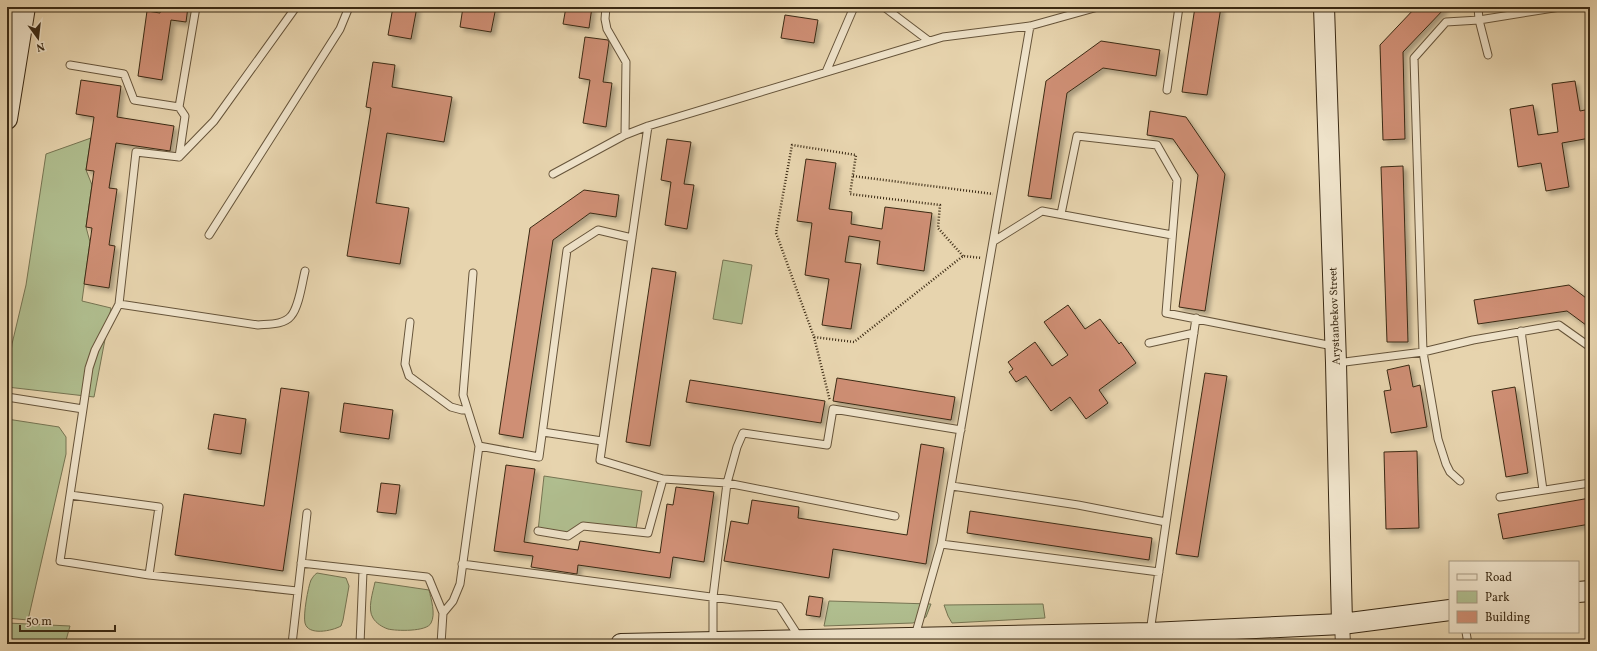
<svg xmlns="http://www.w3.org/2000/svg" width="1597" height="651" font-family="Vollkorn,serif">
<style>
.green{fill:#b0be8f;stroke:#767452}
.building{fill:#cf8f74;stroke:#3b2a14;filter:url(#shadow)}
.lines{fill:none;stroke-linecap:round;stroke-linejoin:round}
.lane-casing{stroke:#66543a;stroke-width:9}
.street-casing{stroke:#66543a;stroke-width:16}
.secondary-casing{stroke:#3b2a14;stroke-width:22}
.path{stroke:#3b2a14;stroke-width:2.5;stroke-dasharray:1 2;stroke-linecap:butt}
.lane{stroke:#efe3ca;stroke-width:7}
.street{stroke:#efe3ca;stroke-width:14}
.secondary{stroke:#efe3ca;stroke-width:20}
.labels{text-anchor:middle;stroke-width:3;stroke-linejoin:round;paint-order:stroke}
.street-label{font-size:11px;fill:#3b2a14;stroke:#efe3ca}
</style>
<defs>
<filter id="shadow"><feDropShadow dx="3.5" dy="3.5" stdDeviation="2" flood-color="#0004"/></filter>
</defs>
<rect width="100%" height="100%" fill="#e7d4ae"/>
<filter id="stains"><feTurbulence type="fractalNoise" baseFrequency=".005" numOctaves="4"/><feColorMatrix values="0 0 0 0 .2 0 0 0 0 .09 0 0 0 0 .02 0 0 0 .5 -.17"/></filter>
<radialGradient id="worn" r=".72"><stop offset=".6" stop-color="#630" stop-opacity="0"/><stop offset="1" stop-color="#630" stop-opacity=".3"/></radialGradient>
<path class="green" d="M91,138L86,170L92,185L86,227L90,242L82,301L111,308L94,397L7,387L12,344L26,285L46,154Z
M723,260L752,265L742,324L713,319Z
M7,419L59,427L66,437V454L28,620L7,618Z
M544,476L642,491L636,529L582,523L568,533L538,531Z
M317,573L346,578L349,586L343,620L341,626C332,631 308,636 305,623C303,615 308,587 311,580C313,577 314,575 317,573Z
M375,582L429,590C431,599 436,614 431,623C427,632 396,631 388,629C382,627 376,623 373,618C367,609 373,592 375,582Z
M829,601L931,604L926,617L913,623L824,626Z
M1043,604L1045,618L952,623L948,616L944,605Z
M7,623L70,626L65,644H7Z"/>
<path class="building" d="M161,7H188L186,22L171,20L162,80L138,76L147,11L160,13Z
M393,7H417L411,39L388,35Z
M463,7H496L491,32L460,27Z
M566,7H592L589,28L563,24Z
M1195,7H1221L1207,95L1182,92Z
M1416,7H1446L1403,52L1405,139L1383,140L1380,45Z
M785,15L818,20L814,43L781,38Z
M585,37L608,40L609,42L603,82L612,83L606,127L583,123L590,80L579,78Z
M1101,41L1160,50L1156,76L1103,68L1067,93L1051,199L1028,196L1046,81Z
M373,62L395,65L392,87L452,97L444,142L387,133L376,203L409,208L400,264L347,256L371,108L366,107Z
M81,80L121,86L117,117L174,126L170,151L116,143L109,188L117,189L109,245L115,246L109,288L84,284L92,228L86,227L94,171L86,170L94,117L76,114Z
M1575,81L1580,111L1590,109V138L1562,143L1569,187L1546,191L1541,163L1518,167L1510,109L1533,105L1538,135L1558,132L1552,84Z
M1150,111L1186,117L1225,174L1205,311L1179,307L1198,175L1173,139L1147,135Z
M667,139L691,142L684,184L694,185L687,229L665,225L671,182L661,180Z
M806,159L836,163L829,209L852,212L851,224L882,229L885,207L932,213L924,271L877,264L880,241L849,236L845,262L861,264L851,329L822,325L829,279L805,275L812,223L797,221Z
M1403,166L1408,342H1387L1381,167Z
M584,190L619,195L616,217L590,213L553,240L523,438L499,434L530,228Z
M652,268L676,272L650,446L626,442Z
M1569,285L1590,301V328L1567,311L1478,324L1474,300Z
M1068,305L1085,329L1100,319L1119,344L1121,342L1136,363L1099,390L1108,403L1086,419L1070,397L1051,411L1026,376L1016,382L1009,372L1013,369L1008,362L1035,342L1052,366L1068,355L1044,322Z
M1409,365L1413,387L1420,385L1427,427L1391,433L1384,391L1391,390L1387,370Z
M1205,373L1227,376L1198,557L1176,554Z
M837,378L955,397L951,420L833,401Z
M690,380L825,401L821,423L686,402Z
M1515,387L1528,473L1506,477L1492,391Z
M281,388L309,392L283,571L175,555L184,494L264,506Z
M344,403L393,410L389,439L340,432Z
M214,414L246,419L241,454L208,449Z
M921,444L944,448L926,564L833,549L829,578L724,561L731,521L748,524L752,500L799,507L798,518L907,535Z
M1417,451L1419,528L1386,529L1384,452Z
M506,465L535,469L524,542L578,550L580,541L660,553L667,504L673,505L676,487L714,492L704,562L673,557L670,578L578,565L577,574L531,567L533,556L494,551Z
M381,483L400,485L396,514L377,512Z
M1590,498V524L1503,539L1498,514Z
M970,511L1152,538L1149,560L967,533Z
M809,596L823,598L820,617L806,615Z"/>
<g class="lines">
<defs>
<path id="lane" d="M606,7L605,19L607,29L626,62L625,135
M884,7L929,41
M1478,7L1479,20L1488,55
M70,65L124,74L134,100L179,107
M826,72L854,7
M1167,90L1179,7
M648,126L600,460L663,479L727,483L895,516
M179,157L214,121L296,7
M553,174L625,135L648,126L943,37L1030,26L1098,7
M1061,214L1077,136L1157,145L1177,180L1166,313L1333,346
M209,235L340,29L349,7
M994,241L1042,211L1172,235
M473,273L463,395L479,446
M119,304L258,325C268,324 284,325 291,316C299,307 302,283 305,271
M410,322L405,364L409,376L451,407L462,410H467
M1521,331L1543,490
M1149,343L1194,333
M1337,363L1423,352L1473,340L1559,325L1590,347
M7,397L83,409L60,561L149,575L297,591
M83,409L89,368L95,350L119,304L136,152L179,157L185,116L179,107L196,7
M543,432L602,441
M1460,481L1450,472L1446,464L1438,439L1423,352L1414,58L1446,22L1479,20L1560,7
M952,486L1078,505L1166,522
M70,495L159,507L149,575
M1500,497L1590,483
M538,531L568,536L583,526L648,533L663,479
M941,544L1159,572
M301,563L427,577L429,579L443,613
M462,564L779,606L799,637
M1150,632L1196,318
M1466,632L1468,644
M915,636L941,544L1030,26
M713,640V597L727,483L737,447L743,433L827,445L833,409L961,430
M292,644L307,513
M360,644L363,571
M441,644L443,613L453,601L460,584L479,446L539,457L567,250L598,230L632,238"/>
<path id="street" d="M1342,624L1343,644"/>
<path id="secondary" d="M1324,7L1336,363L1342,624
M7,21L9,7
M7,119L25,7
M1578,592L1590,591
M621,644L1150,633L1342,624L1450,610"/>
</defs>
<use href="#lane" class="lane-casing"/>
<use href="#street" class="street-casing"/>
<use href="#secondary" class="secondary-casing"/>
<path class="path" d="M853,176L993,194
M963,256L938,228L940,205L850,194L856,155L792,145L776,233L814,337L854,342L963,256L982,258
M814,337L830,401"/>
<use href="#lane" class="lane"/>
<use href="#street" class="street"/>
<use href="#secondary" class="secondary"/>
</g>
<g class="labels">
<g class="street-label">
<text transform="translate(1334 316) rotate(-92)" y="4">Arystanbekov Street</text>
</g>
</g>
<rect width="1597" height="651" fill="none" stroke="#e7d4ae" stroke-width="24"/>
<rect x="8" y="8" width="1581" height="635" fill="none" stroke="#3b2a14" stroke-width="2"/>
<rect x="12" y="12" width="1573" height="627" fill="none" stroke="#3b2a14"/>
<rect x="1449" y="561" width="130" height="72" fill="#efe3ca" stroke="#a79981"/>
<rect x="1457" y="574" width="20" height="6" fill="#efe3ca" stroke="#a79981"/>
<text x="1485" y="581" font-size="12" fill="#3b2a14">Road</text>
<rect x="1457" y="591" width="20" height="12" fill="#b0be8f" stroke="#a79981"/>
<text x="1485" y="601" font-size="12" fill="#3b2a14">Park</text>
<rect x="1457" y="611" width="20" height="12" fill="#cf8f74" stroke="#a79981"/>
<text x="1485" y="621" font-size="12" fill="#3b2a14">Building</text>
<g transform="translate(38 38) rotate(165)" stroke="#efe3ca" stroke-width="3" paint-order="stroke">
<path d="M0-3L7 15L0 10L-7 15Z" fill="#3b2a14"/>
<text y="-6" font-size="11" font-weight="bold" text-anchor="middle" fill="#3b2a14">N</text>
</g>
<path d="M20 625v6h95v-6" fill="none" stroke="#3b2a14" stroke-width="2"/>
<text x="26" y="625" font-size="12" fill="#3b2a14" stroke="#efe3ca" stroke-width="3" paint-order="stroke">50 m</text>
<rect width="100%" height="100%" filter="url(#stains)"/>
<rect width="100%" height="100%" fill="url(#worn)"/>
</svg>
